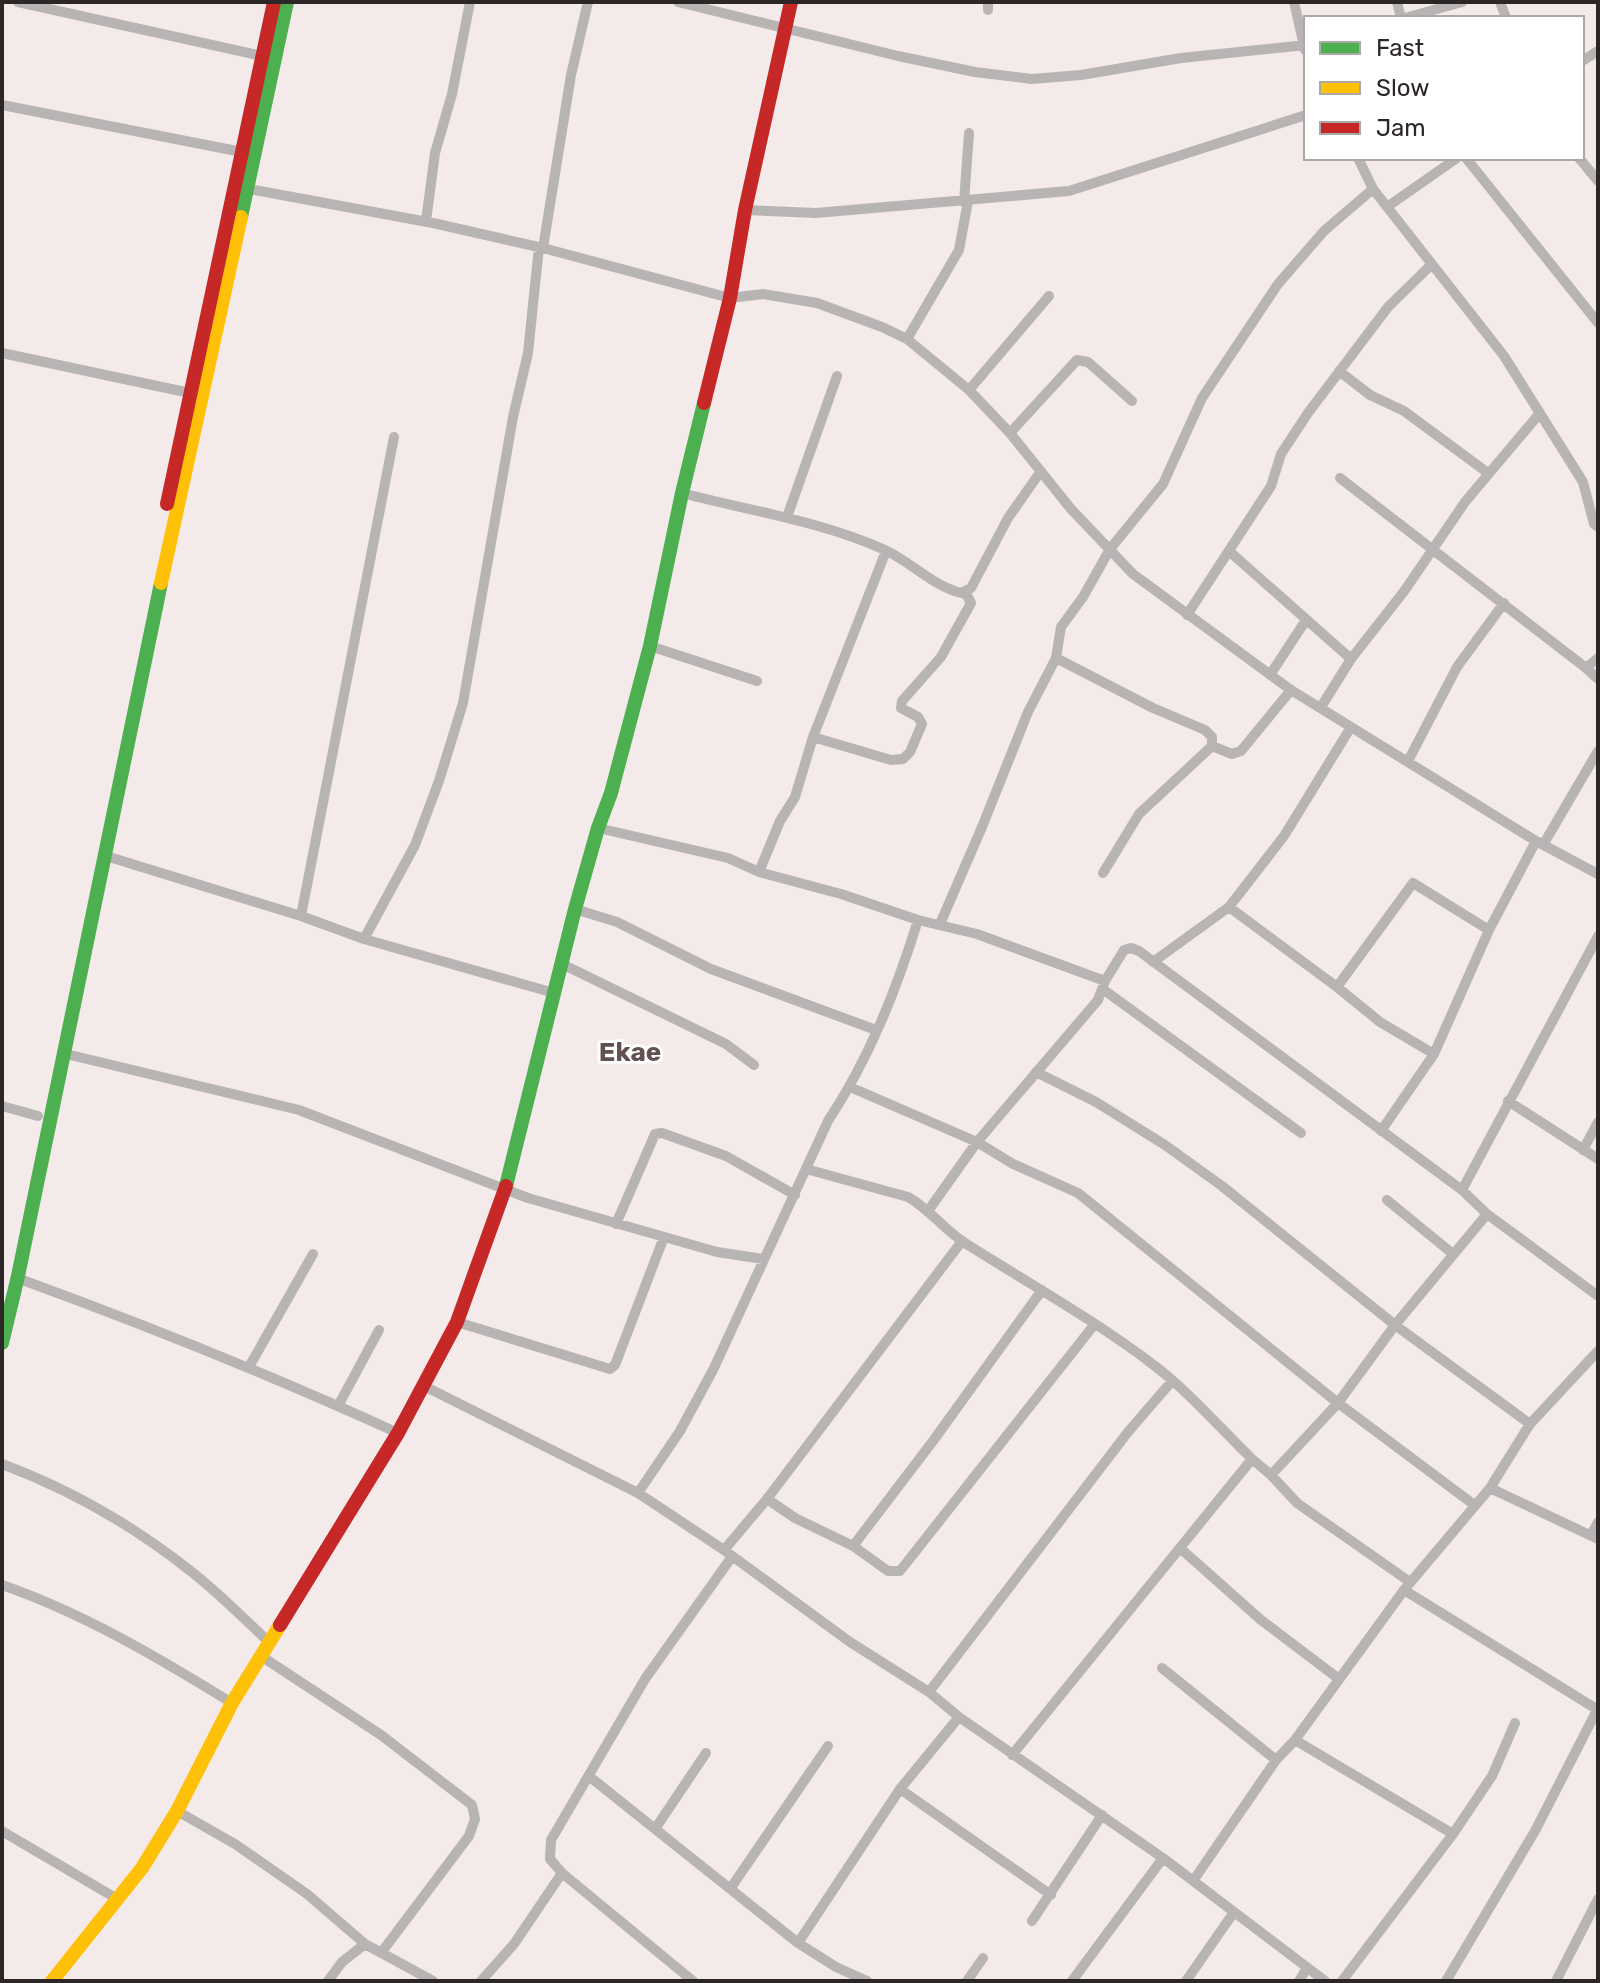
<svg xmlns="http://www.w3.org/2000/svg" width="1600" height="1983" font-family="Rubik,sans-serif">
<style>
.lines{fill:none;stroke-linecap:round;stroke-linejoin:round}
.street{stroke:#b8b4b4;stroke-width:10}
.fast{stroke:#4caf50;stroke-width:14}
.slow{stroke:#ffc107;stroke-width:14}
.jam{stroke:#c62828;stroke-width:14}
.labels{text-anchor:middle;stroke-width:6;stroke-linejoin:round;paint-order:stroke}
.quarter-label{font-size:26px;font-weight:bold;fill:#625152;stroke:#fff}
</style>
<rect width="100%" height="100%" fill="#f4eaea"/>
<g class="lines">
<path class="street" d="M18,2L262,56
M678,2L898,56L975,72L1032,79L1081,75L1181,58L1306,45
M1294,2L1305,50
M1397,2L1401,18
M1500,2L1506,18
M988,10V2
M1405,18L1462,2
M1582,61L1598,51
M2,105L242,152
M1358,158L1373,189L1504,356L1583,482L1594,524L1598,527
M1466,158L1598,323
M1579,158L1598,181
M244,188L433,223L543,248L730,298L763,294L817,303L882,327L907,339L969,390L1010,433L1071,509L1133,574L1291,690L1536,841L1598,874
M964,202L969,133
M1387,207L1457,158
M745,210L816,213L1069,191L1306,115
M426,221L435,153L452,94L470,2
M543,248L571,75L588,2
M907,339L959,250L968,201
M2,353L190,393
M1339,371L1370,395L1404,411L1488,473
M969,390L1049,296
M1010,433L1077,360L1088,362L1132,401
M1340,478L1586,668L1598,658
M682,493C750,511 821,521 885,550C911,562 933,586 961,593L971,588L1008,518L1041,471
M787,517L837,376
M1229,551L1351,659
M1187,615L1271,486L1281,454L1308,413L1388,307L1431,265
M650,646L757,681
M1056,658L1153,708L1205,730L1212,737V746L1139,814L1103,873
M1586,668L1598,679
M1270,675L1306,620
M1321,707L1351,659L1405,590L1465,502L1540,413
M813,737L891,760L903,759L910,752L922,724L918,717L901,708L902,701L941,657L971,603L965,592
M1212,746L1232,754L1241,751L1291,690
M1408,761L1457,667L1504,603
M598,828L728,858L759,872L841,894L918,920L977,934L1105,981L1124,950L1131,948L1139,951L1462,1190L1487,1214L1598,1296
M1543,845L1598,751
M106,856L301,916L364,939L554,993
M759,872L780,821L795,797L813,737L886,551
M1229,907L1284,836L1351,727
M575,909L617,922L711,969L876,1030
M301,916L394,437
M940,924L982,827L1028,712L1056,658L1061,627L1083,597L1110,549L1163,484L1202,398L1278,284L1324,231L1373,189
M364,939L415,845L439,781L463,703L513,417L528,353L539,247
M1153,962L1229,907L1337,987L1380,1022L1434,1054
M562,964L726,1044L754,1065
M1337,987L1413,883L1489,930
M1104,990L1301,1133
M62,1053L299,1110L528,1198L717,1252L763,1259
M1036,1072L1096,1102L1165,1145L1222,1186L1395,1325L1530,1424
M850,1087L977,1142L1013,1164L1078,1193L1338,1403L1473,1504
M1508,1101L1598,1159
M2,1106L38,1116
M1381,1131L1434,1054L1489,930L1536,841
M1583,1150L1598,1122
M806,1169L908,1197C930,1209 944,1230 965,1243C1028,1283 1095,1320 1155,1366C1190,1393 1220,1428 1252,1459L1012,1755
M1462,1190L1598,936
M1387,1200L1453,1254
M928,1211L977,1142L1098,1000L1105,981
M616,1224L655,1134L662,1133L726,1156L795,1195
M17,1278C146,1325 273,1376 398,1433
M457,1322L610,1369L615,1365L664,1237
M249,1367L313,1254
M422,1385L638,1493L724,1550L850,1642L929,1692L959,1717L1163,1858L1325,1981
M338,1406L379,1330
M1252,1459L1271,1475L1297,1503L1410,1582
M2,1464C69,1489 132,1525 188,1569C217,1591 243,1618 270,1643
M1271,1475L1338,1403L1395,1325L1487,1214
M1490,1488L1598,1539
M638,1493L680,1431L713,1370L828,1121C869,1059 896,991 918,920
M767,1499L795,1518L853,1546L888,1571H900L1094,1325
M1591,1535L1598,1522
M853,1546L933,1441L1042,1290
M1180,1548L1261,1620L1339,1679
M724,1550L767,1499L962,1241
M2,1585C83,1613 159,1658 232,1703
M1404,1590L1598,1710
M261,1656L381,1735L472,1805L475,1819L469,1836L381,1953
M1162,1668L1276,1760
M929,1692L1128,1432L1172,1381
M1295,1740L1453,1834
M590,1777L798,1943L836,1967L867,1981
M900,1789L1051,1895
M177,1811L235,1844L307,1894L365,1944L433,1981
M655,1829L706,1753
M2,1831L119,1900
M562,1873L693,1981
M1193,1881L1276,1760L1295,1740L1404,1590L1490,1488L1530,1424L1598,1351
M730,1889L828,1746
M1032,1921L1102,1815
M798,1943L900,1789L959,1717
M328,1981L342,1962L365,1944
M481,1981L514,1944L562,1873L550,1859L551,1840L645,1679L731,1558
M967,1981L983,1958
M1072,1981L1163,1858
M1186,1981L1234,1912
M1299,1981L1307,1968
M1342,1981L1453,1834L1492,1776L1515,1723
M1446,1981L1535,1831L1597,1710
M1556,1981L1598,1899"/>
<path class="fast" d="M241,217L287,2
M506,1186L575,909L598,828L611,793L650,646L682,493L704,403
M2,1343L18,1276L161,583"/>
<path class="slow" d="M161,583L241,217
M52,1981L142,1868L177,1811L232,1703L280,1625"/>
<path class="jam" d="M704,403L730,298L745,210L791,2
M167,504L274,2
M280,1625L398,1433L457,1322L506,1186"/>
</g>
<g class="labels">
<g class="quarter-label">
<text x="630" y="1061">Ekae</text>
</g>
</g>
<rect width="1600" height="1983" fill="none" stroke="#2d2626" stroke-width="8"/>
<rect x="1304" y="16" width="280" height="144" fill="#ffffff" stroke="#aba8a8" stroke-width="2"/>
<rect x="1320" y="42" width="40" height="12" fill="#4caf50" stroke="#aba8a8" stroke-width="2"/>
<text x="1376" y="56" font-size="24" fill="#2d2626">Fast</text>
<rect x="1320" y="82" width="40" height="12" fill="#ffc107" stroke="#aba8a8" stroke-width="2"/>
<text x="1376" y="96" font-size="24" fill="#2d2626">Slow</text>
<rect x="1320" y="122" width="40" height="12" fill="#c62828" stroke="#aba8a8" stroke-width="2"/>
<text x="1376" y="136" font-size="24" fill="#2d2626">Jam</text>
</svg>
